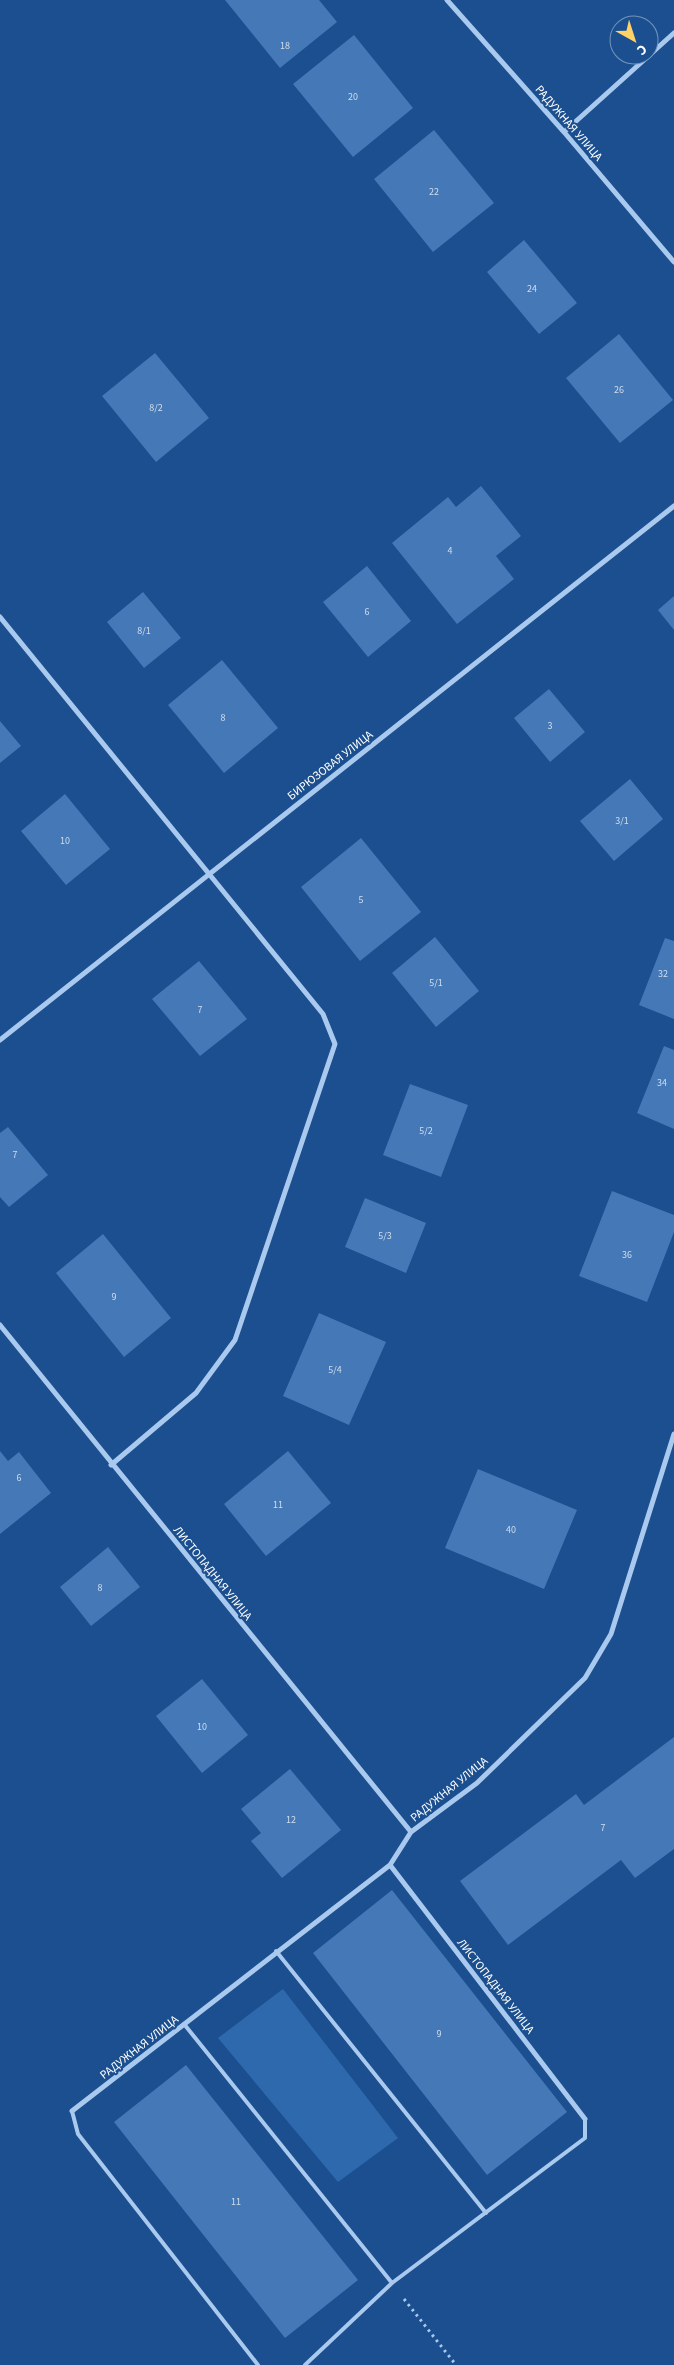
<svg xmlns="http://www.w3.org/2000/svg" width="674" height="2365" font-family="'Source Sans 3',sans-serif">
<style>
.green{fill:#2e69ad}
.building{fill:#4478b7}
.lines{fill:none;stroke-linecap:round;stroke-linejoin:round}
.path{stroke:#a9c9ee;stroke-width:3;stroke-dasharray:2.5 4;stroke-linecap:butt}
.lane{stroke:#a9c9ee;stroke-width:4}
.street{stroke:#a9c9ee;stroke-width:5}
.labels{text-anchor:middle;stroke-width:4;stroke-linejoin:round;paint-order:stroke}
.number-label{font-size:10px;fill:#d0dded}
.street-label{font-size:12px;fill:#fff;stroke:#1b4f8f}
</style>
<rect width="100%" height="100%" fill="#1b4f8f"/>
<path class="green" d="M283,1989L398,2138L338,2182L218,2038Z"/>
<path class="building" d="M225,0H319L337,22L280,68Z
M354,35L413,108L353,157L293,84Z
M434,130L494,203L433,252L374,179Z
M524,240L577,303L539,334L487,272Z
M619,334L673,400L620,443L566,378Z
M155,353L209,418L156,462L102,396Z
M481,486L521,536L496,556L514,579L457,624L392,543L448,497L456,507Z
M367,566L411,621L368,657L323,602Z
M143,592L181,638L144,668L107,622Z
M674,596V630L658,610Z
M222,660L278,728L224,773L168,705Z
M549,689L585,732L550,762L514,718Z
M0,721L21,746L0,763Z
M630,779L663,819L614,861L580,821Z
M65,794L110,849L66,885L21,831Z
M361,838L421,912L360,961L301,887Z
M435,937L479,991L436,1027L392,973Z
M665,938L674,941V1019L639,1005Z
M199,961L247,1019L200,1056L152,999Z
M664,1046L674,1050V1129L637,1113Z
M410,1084L468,1105L441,1177L383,1155Z
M8,1127L48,1175L9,1207L0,1197V1133Z
M612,1191L674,1215V1232L647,1302L579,1276Z
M365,1198L426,1223L406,1273L345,1247Z
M103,1234L171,1318L124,1357L56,1273Z
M319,1313L386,1342L349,1425L283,1396Z
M0,1451L8,1461L19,1452L51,1493L0,1534Z
M288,1451L331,1503L266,1556L224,1504Z
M478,1469L577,1510L544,1589L445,1548Z
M108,1547L140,1587L91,1626L60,1587Z
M202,1679L248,1735L202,1773L156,1716Z
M674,1737V1849L635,1878L621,1860L508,1945L460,1881L576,1794L584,1805Z
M290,1769L341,1830L282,1878L251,1841L261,1833L241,1809Z
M392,1890L567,2112L487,2175L313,1953Z
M186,2065L358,2280L285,2338L114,2122Z"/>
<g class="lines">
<path class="path" d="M404,2299L456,2365"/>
<path class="lane" d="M276,1951L486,2213
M184,2024L392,2283
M72,2111L78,2134L258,2365
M305,2365L392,2283L585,2138V2119"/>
<path class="street" d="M447,0L564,132L674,262
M564,132L674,33
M0,617L323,1014L335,1044L235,1340L196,1393L111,1465
M0,1040L674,506
M0,1325L411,1832
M390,1865L585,2119
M72,2111L390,1865L411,1832L477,1783L585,1678L611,1634L674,1434"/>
</g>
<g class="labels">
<g class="number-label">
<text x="285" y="49">18</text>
<text x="353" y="100">20</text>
<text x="434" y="195">22</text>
<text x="532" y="292">24</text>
<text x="619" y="393">26</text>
<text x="156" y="411">8/2</text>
<text x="450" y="554">4</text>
<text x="367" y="615">6</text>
<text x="144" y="634">8/1</text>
<text x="223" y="721">8</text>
<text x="550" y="729">3</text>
<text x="622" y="824">3/1</text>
<text x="65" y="844">10</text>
<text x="361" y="903">5</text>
<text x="663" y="977">32</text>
<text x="436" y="986">5/1</text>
<text x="200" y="1013">7</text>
<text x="662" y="1086">34</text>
<text x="426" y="1134">5/2</text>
<text x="15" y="1158">7</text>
<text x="385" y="1239">5/3</text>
<text x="627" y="1258">36</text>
<text x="114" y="1300">9</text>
<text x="335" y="1373">5/4</text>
<text x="19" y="1481">6</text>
<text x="278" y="1508">11</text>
<text x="511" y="1533">40</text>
<text x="100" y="1591">8</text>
<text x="202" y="1730">10</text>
<text x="291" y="1823">12</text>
<text x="603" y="1831">7</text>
<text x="439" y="2037">9</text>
<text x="236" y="2205">11</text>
</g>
<g class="street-label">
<text transform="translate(569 123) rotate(49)" y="4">РАДУЖНАЯ УЛИЦА</text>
<text transform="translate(330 765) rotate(-38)" y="4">БИРЮЗОВАЯ УЛИЦА</text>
<text transform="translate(213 1573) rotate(51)" y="4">ЛИСТОПАДНАЯ УЛИЦА</text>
<text transform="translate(449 1789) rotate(-39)" y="4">РАДУЖНАЯ УЛИЦА</text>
<text transform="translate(496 1986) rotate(52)" y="4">ЛИСТОПАДНАЯ УЛИЦА</text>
<text transform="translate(139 2047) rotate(-38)" y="4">РАДУЖНАЯ УЛИЦА</text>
</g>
</g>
<g transform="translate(634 40) rotate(141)"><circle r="24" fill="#1b4f8f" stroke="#7695bc"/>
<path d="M0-4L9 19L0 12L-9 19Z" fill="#ffd166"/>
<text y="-8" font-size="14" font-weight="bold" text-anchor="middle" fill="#ffffff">С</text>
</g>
</svg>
